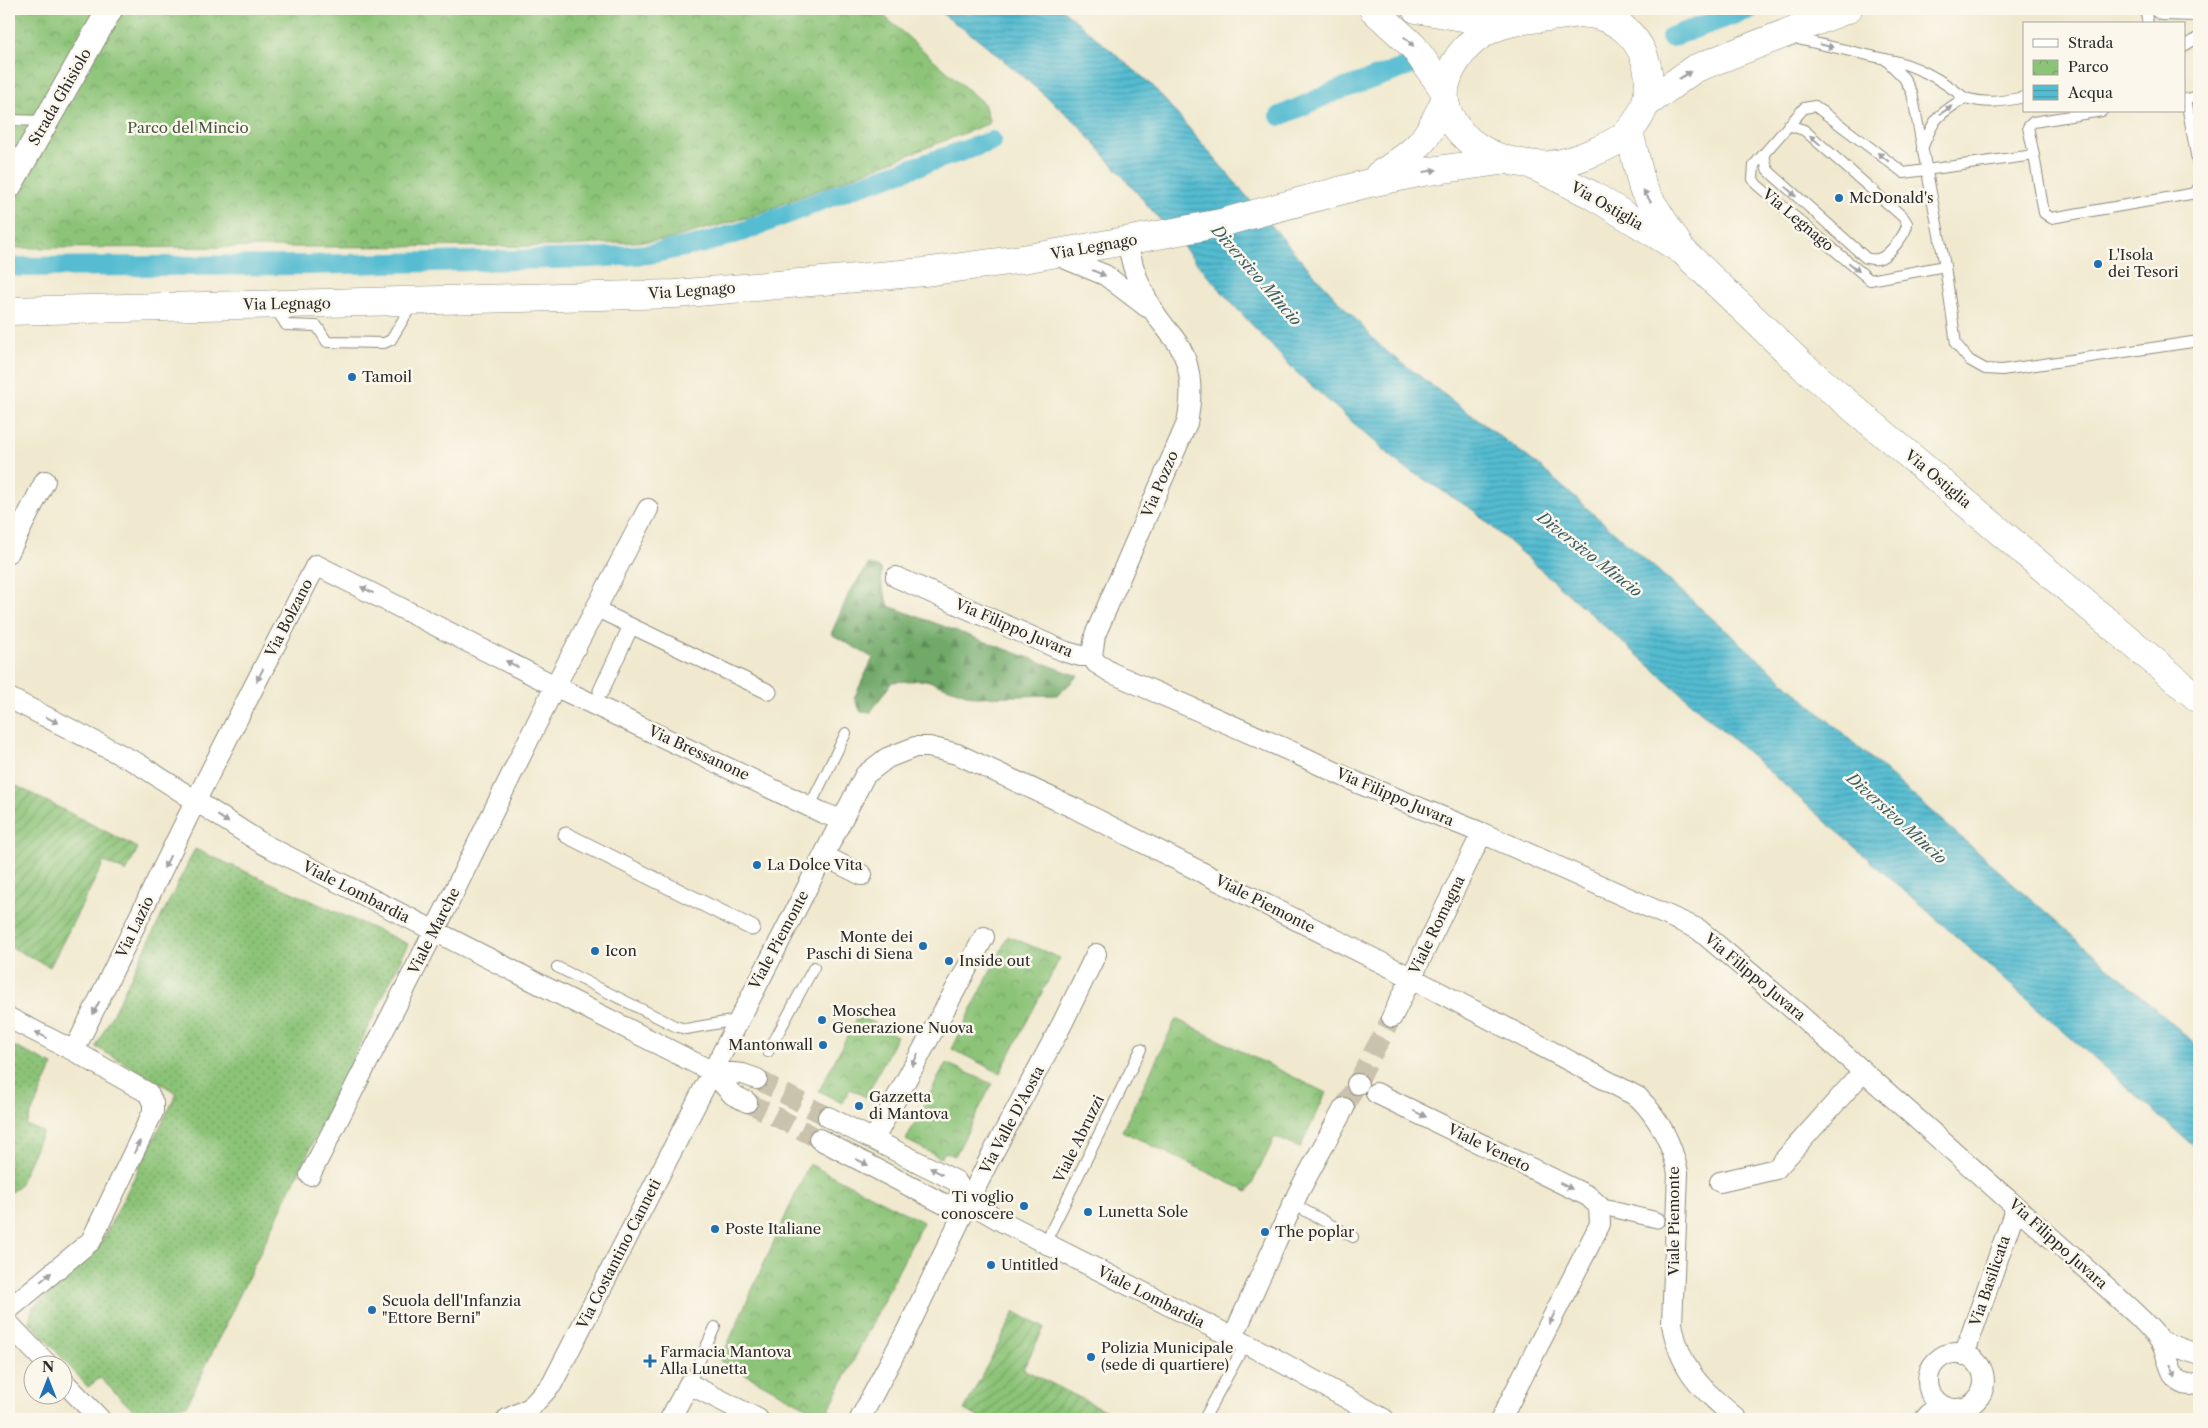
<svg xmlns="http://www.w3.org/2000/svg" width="2208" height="1428" font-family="'Libre Caslon Text',serif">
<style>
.grass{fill:url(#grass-dots);stroke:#5b7751}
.forest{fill:url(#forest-firs);stroke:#4e6a4a}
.park{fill:url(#park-crowns);stroke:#5b7751}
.garden{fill:url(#garden-furrows);stroke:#5b7751}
.water{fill:url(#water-rules);stroke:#40747e}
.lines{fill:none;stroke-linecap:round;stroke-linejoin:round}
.canal{stroke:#54bcd1;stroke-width:20}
.minor-tunnel{stroke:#c9c3ae;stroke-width:20;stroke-dasharray:20 10;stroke-linecap:butt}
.service-casing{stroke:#8e8a7d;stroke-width:12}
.pedestrian-casing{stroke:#8e8a7d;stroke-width:17}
.minor-casing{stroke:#8e8a7d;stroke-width:22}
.tertiary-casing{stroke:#8e8a7d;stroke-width:27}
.secondary-casing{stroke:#8e8a7d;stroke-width:29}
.primary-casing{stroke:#8e8a7d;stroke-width:29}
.service{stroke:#fff;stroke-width:10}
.pedestrian{stroke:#fff;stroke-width:15}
.minor{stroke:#fff;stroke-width:20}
.tertiary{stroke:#fff;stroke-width:25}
.secondary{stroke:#fff;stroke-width:28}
.primary{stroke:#fff;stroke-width:28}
.oneway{fill:#a0a0a0}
.poi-dot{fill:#1f6fb2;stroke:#fbf7ec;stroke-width:2}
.labels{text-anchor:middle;stroke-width:5;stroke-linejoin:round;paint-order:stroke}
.street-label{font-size:15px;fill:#2b2b2b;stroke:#fbf7ec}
.park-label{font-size:15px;fill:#485942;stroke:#fbf7ec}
.poi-label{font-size:15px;fill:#2b2b2b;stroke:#fbf7ec;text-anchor:start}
.water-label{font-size:16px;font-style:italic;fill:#395e65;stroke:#fbf7ec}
</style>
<defs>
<pattern id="grass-dots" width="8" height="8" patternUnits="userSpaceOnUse" patternTransform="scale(1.25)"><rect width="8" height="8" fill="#8bc377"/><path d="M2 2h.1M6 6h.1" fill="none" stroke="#729f62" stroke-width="1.8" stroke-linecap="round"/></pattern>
<pattern id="forest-firs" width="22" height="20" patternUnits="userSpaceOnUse" patternTransform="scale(1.25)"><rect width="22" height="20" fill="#70a968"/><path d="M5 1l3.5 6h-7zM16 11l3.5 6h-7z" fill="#5c8a56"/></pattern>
<pattern id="park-crowns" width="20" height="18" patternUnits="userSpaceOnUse" patternTransform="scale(1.25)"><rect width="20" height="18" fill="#8bc377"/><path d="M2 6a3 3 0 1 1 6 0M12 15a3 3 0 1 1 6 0" fill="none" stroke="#729f62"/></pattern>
<pattern id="garden-furrows" width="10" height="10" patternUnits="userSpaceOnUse" patternTransform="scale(1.25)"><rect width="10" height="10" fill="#8bc377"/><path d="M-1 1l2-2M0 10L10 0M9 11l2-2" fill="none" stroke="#729f62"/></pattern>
<pattern id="water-rules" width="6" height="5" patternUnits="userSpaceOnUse" patternTransform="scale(1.25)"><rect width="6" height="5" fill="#54bcd1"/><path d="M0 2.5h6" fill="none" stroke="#4699aa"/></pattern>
</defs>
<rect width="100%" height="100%" fill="#fbf7ec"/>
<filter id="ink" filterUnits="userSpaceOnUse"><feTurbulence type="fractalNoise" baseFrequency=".02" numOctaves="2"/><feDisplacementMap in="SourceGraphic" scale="10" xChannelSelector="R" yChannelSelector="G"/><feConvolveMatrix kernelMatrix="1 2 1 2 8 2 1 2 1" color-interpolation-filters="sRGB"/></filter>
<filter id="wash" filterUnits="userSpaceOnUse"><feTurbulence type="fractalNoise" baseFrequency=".0096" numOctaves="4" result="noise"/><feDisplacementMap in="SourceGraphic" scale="20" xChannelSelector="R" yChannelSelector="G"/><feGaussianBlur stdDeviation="1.12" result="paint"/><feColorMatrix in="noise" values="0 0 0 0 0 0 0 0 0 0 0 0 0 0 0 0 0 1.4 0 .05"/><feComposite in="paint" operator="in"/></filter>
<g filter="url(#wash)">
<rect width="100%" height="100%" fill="#f0e9cf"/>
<path class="grass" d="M195,849L408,944L187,1405L160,1407L136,1413L100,1378L88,1387L29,1321L33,1307L98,1249L177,1093L96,1047Z
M9,1044L53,1065L26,1125L43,1132L19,1185L9,1194Z"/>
<path class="forest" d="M869,564L881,569L882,586L889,606L1078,676L1058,695L975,697L926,680L892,682L870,713L861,712L854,698L873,658L831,634L849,593Z"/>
<path class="park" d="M9,9H876L984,104L990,123L749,217L666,240L566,246L9,248Z
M1008,936L1060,958L1000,1073L952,1049Z
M858,1015L897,1036L866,1097L850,1089L842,1103L819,1091Z
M1176,1019L1326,1093L1300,1148L1275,1137L1248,1192L1122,1131Z
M946,1063L992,1084L955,1156L945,1152L941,1158L906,1140Z
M809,1164L923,1222L825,1417L720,1361Z"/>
<path class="garden" d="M9,782L138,848L126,872L104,862L50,967L9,946Z
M1015,1312L1044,1328L1023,1369L1122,1419H983L964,1410Z"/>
<path class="water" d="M935,9H1062L1153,86L1300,259L1382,348L1538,465L2199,1047V1151L1473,510L1401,465L1296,372L1229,300L1076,122L981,41Z"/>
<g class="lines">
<path class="canal" d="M1671,37L1750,9
M1280,116L1331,93L1409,66
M9,267L308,265L592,258L649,254L704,243L744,231L853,188L992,141"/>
</g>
</g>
<g filter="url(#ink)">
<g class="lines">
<path class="minor-tunnel" d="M757,1079L828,1117
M747,1102L819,1139
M1344,1108L1392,1017"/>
<defs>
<path id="service" d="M2145,9L2148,24
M2152,9L2161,15L2199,16
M1793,38L1885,59L1904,78L1912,93L1945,266L1956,344L1969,360L1985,369L2002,370L2199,341
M2184,46L2199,37
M1885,59C1917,65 1940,79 1965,98
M2199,96L2186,99L2199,171
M9,120L45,121
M1922,149C1934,118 1937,115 1965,98C1987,104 2002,102 2024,97
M1764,154L1767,169L1772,174L1866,258C1870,259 1874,260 1878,259C1888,257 1908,232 1907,223L1903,217L1804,130L1788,125
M2034,155L2028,127L2033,122L2102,111
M1945,266L1870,280L1757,185L1753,179L1754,165L1804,108L1815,106L1904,173L2034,155L2044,213L2051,218L2196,193L2199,184
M274,306L286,325L317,326L327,342L384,343L391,340L413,303
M810,806L846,733
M557,967L675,1026L686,1029L737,1020
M768,1052L814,967
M1293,1204L1353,1237
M1045,1243L1141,1049
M689,1384L715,1327
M1204,1419L1245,1344"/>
<path id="pedestrian" d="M596,609L769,692
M601,691L631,626
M566,835L752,928
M1599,1206L1657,1220"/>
<path id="minor" d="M1054,254L1105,275L1147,307
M9,552L45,481
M896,577L1066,652L1081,656H1092
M1092,656L1096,663L1112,673L1295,753L1358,783L1482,833L1698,929L1794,1010L2111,1291C2127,1307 2148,1323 2160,1341C2167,1352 2170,1374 2178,1380C2184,1386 2192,1386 2199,1383
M1092,656L1095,635L1187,423C1192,397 1193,371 1180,347C1173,335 1162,325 1155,313C1140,290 1131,267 1128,241
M9,698L137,763L263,844L711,1071L733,1095L747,1102
M824,856L862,875
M1392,1017L1482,833
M9,1018L74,1051L148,1093L153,1103V1112L91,1241L9,1309
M74,1051L195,802L316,565L563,690L823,813L842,820
M711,1071L743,1074L757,1079
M1357,1084H1358
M1376,1093L1588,1196L1599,1206L1600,1224L1501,1419
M828,1117L956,1181L970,1203L1003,1222L1272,1357L1384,1419
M819,1139L944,1204L970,1203
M874,1139L984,937
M310,1175L446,908L551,694L648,509
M1720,1182L1776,1169L1862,1073
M9,1324L49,1366
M1233,1337L1298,1193L1344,1108
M2160,1341L2199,1355
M1928 1381a28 28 0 1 1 56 0a28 28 0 1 1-56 0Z
M1964,1355L2016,1207
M62,1380L100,1419
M507,1419L530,1408L552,1384L865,775L887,758L915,747H929L957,754L1074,808L1412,978L1638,1097C1660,1119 1672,1143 1678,1173L1672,1324C1680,1371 1703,1390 1737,1419
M670,1419L689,1384L758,1419
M860,1419L907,1330L987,1164L1062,1024L1096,954
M1925,1419L1939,1403"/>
<path id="tertiary" d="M9,186L110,9"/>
<path id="secondary" d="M1373,9L1413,46L1444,90
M1416,9L1503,24"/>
<path id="primary" d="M1580,13C1586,14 1593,14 1599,16C1650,30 1665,93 1629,131C1613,147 1573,162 1550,165C1539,166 1527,164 1516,162C1489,157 1463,142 1450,117C1442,101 1443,86 1451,70C1483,7 1540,25 1596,9
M1646,104L1694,69L1848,9
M1629,131L1643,189L1678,244
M1530,164L1592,195L1683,251L1802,365L2199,699
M1379,175C1419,149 1425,144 1445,100
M9,311L675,294L924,272L1023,259L1153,236L1221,223L1365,184L1423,172L1507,160"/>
</defs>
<use href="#service" class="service-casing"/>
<use href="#pedestrian" class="pedestrian-casing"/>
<use href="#minor" class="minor-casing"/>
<use href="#tertiary" class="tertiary-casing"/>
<use href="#secondary" class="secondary-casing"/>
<use href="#primary" class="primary-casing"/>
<use href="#service" class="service"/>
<use href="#pedestrian" class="pedestrian"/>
<use href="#minor" class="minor"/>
<use href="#tertiary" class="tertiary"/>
<use href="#secondary" class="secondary"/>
<use href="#primary" class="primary"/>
</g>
<defs><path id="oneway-solid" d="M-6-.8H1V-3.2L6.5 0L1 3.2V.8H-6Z" transform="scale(1.25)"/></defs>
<g class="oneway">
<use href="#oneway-solid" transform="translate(1409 42) rotate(47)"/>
<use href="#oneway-solid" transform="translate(1827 46) rotate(13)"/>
<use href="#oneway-solid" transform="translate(1685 75) rotate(-32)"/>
<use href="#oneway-solid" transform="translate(1946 110) rotate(-34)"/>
<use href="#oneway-solid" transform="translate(1815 140) rotate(-139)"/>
<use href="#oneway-solid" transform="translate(1883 157) rotate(-142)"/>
<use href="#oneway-solid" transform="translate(1430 171) rotate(-10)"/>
<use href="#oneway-solid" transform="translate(1791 192) rotate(42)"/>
<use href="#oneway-solid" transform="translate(1647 196) rotate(-122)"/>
<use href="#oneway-solid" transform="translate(1854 267) rotate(40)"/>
<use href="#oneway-solid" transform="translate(1099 273) rotate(23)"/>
<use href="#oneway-solid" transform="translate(367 590) rotate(-153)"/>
<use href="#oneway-solid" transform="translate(512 664) rotate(-153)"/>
<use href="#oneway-solid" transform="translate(260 675) rotate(117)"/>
<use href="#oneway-solid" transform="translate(52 720) rotate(27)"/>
<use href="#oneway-solid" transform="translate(223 819) rotate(32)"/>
<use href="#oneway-solid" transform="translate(167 862) rotate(116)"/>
<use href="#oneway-solid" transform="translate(96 1008) rotate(117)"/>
<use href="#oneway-solid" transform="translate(41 1035) rotate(-154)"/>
<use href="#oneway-solid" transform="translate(915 1060) rotate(117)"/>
<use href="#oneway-solid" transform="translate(1420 1114) rotate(26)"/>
<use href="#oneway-solid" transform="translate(137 1147) rotate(-65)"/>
<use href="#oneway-solid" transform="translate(862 1162) rotate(27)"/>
<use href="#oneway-solid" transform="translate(936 1171) rotate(-152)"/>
<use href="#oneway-solid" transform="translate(1566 1186) rotate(26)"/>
<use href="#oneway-solid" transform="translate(46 1277) rotate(-40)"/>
<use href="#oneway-solid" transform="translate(1552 1318) rotate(117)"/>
<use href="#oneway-solid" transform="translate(2173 1371) rotate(68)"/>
</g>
</g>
<g class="poi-dot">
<circle cx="1839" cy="198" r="5"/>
<circle cx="2098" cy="264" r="5"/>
<circle cx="352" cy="377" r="5"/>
<circle cx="757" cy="865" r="5"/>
<circle cx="923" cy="946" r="5"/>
<circle cx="595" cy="951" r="5"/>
<circle cx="949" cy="961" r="5"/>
<circle cx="822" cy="1020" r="5"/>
<circle cx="823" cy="1045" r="5"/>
<circle cx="859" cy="1106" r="5"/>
<circle cx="1024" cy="1206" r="5"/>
<circle cx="1088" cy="1212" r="5"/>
<circle cx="715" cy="1229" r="5"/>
<circle cx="1265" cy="1232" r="5"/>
<circle cx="991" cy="1265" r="5"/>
<circle cx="372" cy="1310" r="5"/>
<circle cx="1091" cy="1357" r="5"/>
<path d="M647.5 1353.5h5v5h5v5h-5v5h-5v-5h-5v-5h5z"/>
</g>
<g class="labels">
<g class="street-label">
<text transform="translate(60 97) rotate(-60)" y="5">Strada Ghisiolo</text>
<text transform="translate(1607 206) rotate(30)" y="5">Via Ostiglia</text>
<text transform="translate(1798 220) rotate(40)" y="5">Via Legnago</text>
<text transform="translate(1094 247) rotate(-10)" y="5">Via Legnago</text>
<text transform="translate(692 291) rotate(-4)" y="5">Via Legnago</text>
<text transform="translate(287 304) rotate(-1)" y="5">Via Legnago</text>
<text transform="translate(1938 479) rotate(40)" y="5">Via Ostiglia</text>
<text transform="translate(1160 484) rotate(-67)" y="5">Via Pozzo</text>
<text transform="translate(289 618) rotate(-63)" y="5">Via Bolzano</text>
<text transform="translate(1014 628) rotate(23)" y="5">Via Filippo Juvara</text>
<text transform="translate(699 753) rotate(25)" y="5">Via Bressanone</text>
<text transform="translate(1395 797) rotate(23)" y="5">Via Filippo Juvara</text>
<text transform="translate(356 892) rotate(27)" y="5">Viale Lombardia</text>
<text transform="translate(1265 904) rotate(27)" y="5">Viale Piemonte</text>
<text transform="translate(1437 925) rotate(-64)" y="5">Viale Romagna</text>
<text transform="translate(135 927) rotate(-64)" y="5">Via Lazio</text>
<text transform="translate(434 931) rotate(-63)" y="5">Viale Marche</text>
<text transform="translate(779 940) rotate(-62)" y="5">Viale Piemonte</text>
<text transform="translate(1755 977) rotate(40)" y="5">Via Filippo Juvara</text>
<text transform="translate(1012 1120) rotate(-62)" y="5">Via Valle D'Aosta</text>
<text transform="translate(1079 1139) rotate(-64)" y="5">Viale Abruzzi</text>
<text transform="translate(1489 1148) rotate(26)" y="5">Viale Veneto</text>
<text transform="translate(1674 1221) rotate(-90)" y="5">Viale Piemonte</text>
<text transform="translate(2058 1244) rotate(42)" y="5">Via Filippo Juvara</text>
<text transform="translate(619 1254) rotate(-63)" y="5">Via Costantino Canneti</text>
<text transform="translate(1990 1281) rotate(-71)" y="5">Via Basilicata</text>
<text transform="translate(1151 1297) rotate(27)" y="5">Viale Lombardia</text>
</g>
<g class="park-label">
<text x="188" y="133">Parco del Mincio</text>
</g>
<g class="poi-label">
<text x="1849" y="203">McDonald's</text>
<text x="2108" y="260">L'Isola<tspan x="2108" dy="17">dei Tesori</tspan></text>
<text x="362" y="382">Tamoil</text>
<text x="767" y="870">La Dolce Vita</text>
<text x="913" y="942" text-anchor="end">Monte dei<tspan x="913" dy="17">Paschi di Siena</tspan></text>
<text x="605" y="956">Icon</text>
<text x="959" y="966">Inside out</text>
<text x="832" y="1016">Moschea<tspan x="832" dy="17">Generazione Nuova</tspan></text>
<text x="813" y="1050" text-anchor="end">Mantonwall</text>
<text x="869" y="1102">Gazzetta<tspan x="869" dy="17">di Mantova</tspan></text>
<text x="1014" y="1202" text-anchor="end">Ti voglio<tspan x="1014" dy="17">conoscere</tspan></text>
<text x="1098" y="1217">Lunetta Sole</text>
<text x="725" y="1234">Poste Italiane</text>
<text x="1275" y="1237">The poplar</text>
<text x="1001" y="1270">Untitled</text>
<text x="382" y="1306">Scuola dell'Infanzia<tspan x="382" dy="17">"Ettore Berni"</tspan></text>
<text x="1101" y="1353">Polizia Municipale<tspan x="1101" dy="17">(sede di quartiere)</tspan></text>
<text x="660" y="1357">Farmacia Mantova<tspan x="660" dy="17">Alla Lunetta</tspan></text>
</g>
<g class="water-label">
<text transform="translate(1257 275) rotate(49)" y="6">Diversivo Mincio</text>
<text transform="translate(1590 554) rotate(38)" y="6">Diversivo Mincio</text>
<text transform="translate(1897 818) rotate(42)" y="6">Diversivo Mincio</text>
</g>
</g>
<rect width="2208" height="1428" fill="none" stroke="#fbf7ec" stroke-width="30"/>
<rect x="2023" y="22" width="162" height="90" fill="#fbf7ec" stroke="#a8a59f"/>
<rect x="2033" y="39" width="25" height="8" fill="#ffffff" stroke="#a8a59f"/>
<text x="2068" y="48" font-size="15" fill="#2b2b2b">Strada</text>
<rect x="2033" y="60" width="25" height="15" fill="url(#park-crowns)" stroke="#a8a59f"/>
<text x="2068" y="72" font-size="15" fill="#2b2b2b">Parco</text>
<rect x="2033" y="85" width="25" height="15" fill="url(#water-rules)" stroke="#a8a59f"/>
<text x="2068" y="98" font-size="15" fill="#2b2b2b">Acqua</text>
<g transform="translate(48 1380)"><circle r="24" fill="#fbf7ec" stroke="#a8a59f"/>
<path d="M0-4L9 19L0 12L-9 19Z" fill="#1f6fb2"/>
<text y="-8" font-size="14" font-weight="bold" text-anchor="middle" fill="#2b2b2b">N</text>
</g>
</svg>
